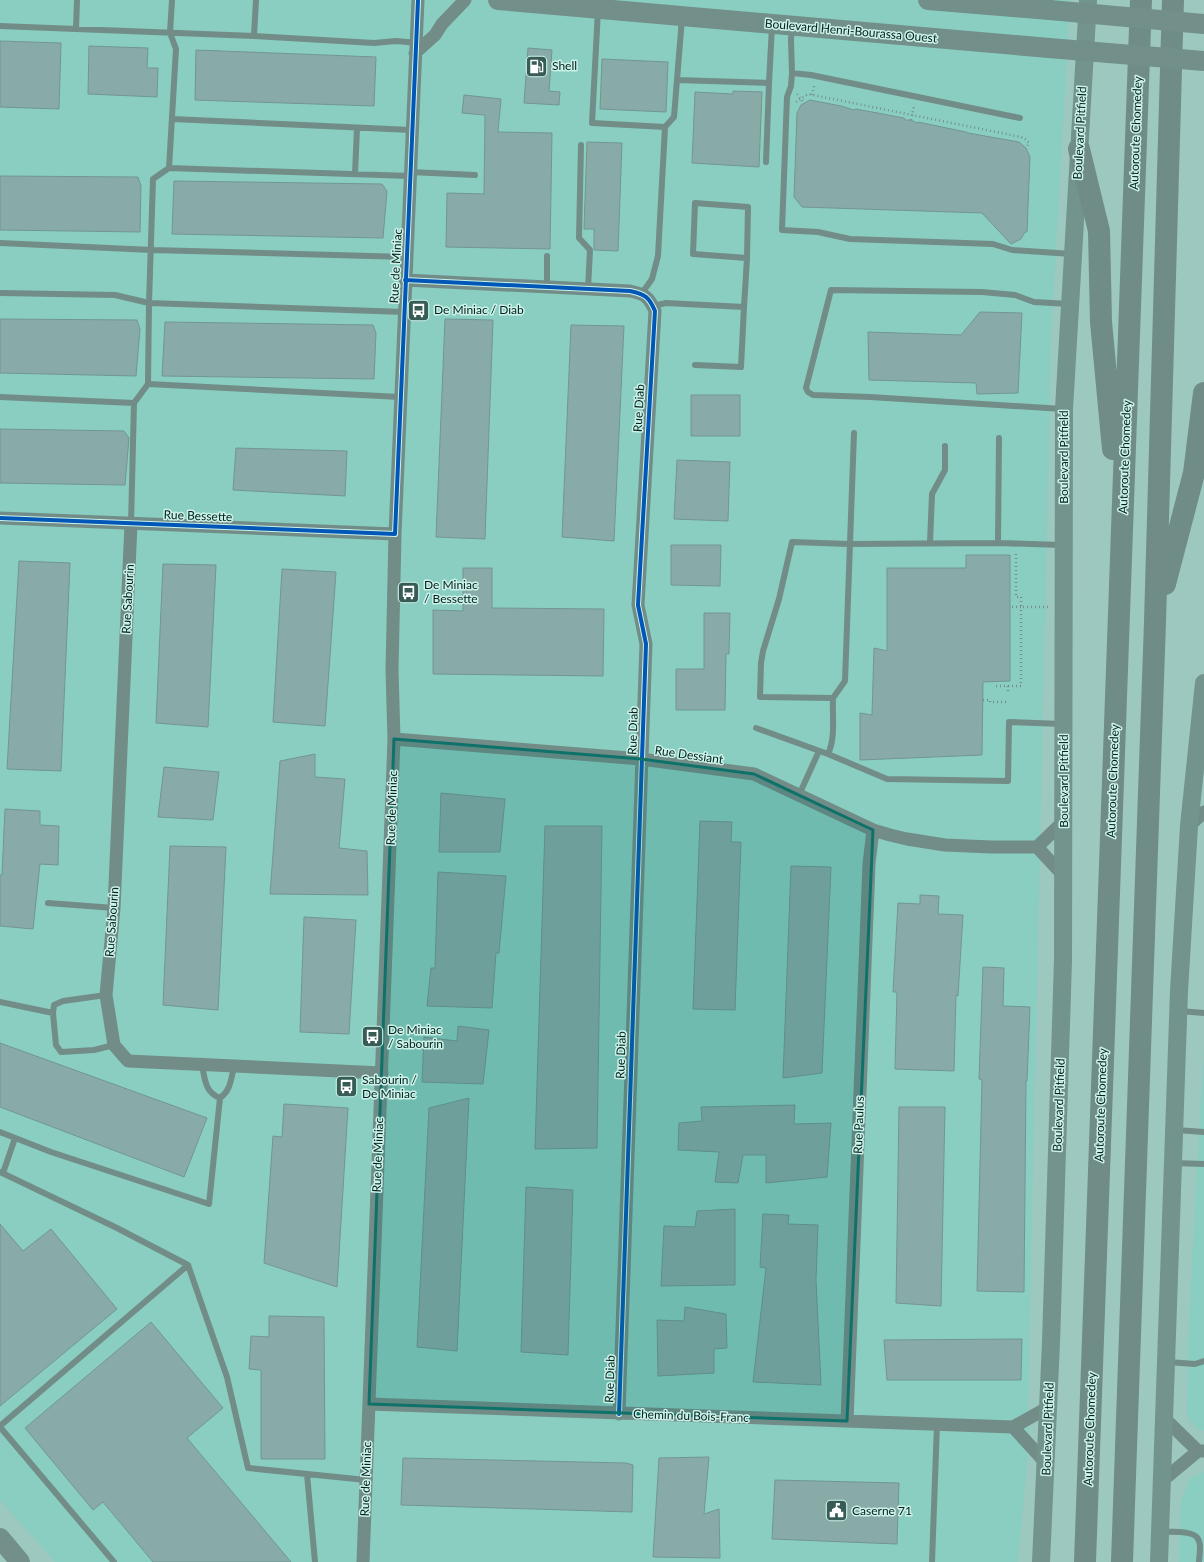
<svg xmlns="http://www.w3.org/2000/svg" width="1204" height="1562" font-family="Lato,sans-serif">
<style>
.built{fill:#89cec1}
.building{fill:#88aba8;stroke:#729692}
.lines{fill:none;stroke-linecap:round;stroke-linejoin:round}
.path{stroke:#75908a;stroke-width:2.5;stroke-dasharray:1 3;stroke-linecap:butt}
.lane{stroke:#728c87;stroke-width:6}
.street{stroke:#728c87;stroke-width:13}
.secondary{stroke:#73938d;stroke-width:18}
.primary{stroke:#728f89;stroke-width:20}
.highway{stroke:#708c86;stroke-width:22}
.primary-bridge{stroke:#728f89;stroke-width:20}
.cycleway-casing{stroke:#ccf2e9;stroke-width:6}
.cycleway{stroke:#0057b8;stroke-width:4}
.marked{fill:#0e726a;fill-opacity:0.2;stroke:#0e726a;stroke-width:3;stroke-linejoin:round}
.labels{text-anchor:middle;stroke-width:3;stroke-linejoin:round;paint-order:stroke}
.street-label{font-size:12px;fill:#00211c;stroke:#ccf2e9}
.poi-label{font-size:12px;fill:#00211c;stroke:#ccf2e9;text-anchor:start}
</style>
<rect width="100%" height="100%" fill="#9cc8bf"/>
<path class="built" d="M0,0H1070L1051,340L1028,1403L1029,1443L1018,1562H55L0,1500Z
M1204,1046V1431L1197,1428L1190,1421L1187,1413L1188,1339Z
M1204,1469V1562H1179L1181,1502L1190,1478L1203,1473Z"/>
<path class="building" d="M0,41L61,43L59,109L0,107Z
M89,46L148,48L147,68H158L157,97L88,94Z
M528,48L552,50L549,91L560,92L559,105L524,103Z
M196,50L376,57L374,106L195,100Z
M602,59L668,62L666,112L600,109Z
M733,91L762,92L759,167L692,163L695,92L733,94Z
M464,95L501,99L498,132L552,133L550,249L446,247L447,193L484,194L485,115L462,113Z
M810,100L841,106L854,110L856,109L904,118L905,120H911L917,123L918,122L966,132L968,133L1019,142L1026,148L1030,157L1027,232H1025L1021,239L1011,244L982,213L802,207L794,197L797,113L801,105Z
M587,142L622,143L618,251L594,250V229H584Z
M0,176L138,177L141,186L140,232L0,230Z
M174,181L382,184L387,191L383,238L172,234Z
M980,312L1022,313L1018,393L977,394L976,383L869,380L868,332L961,335Z
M0,319L137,320L140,329L136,376L0,373Z
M445,319L493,320L485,539L436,537Z
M165,322L373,325L376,333L374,379L162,376Z
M571,325L624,326L614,541L562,537Z
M691,395H740V436H691Z
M0,429L124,431L129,438L125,485L0,483Z
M236,448L347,451L345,496L233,490Z
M677,460L730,462L728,521L674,519Z
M671,545H721L720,586L671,585Z
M966,555H1010V681L983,682L982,755L860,760V713L872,715L874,648L887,651V568H966Z
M19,561L70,563L61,771L7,769Z
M163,564L216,565L208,727L156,723Z
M463,568H492V608L604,609L603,676L433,674V610L463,611Z
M282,569L336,572L325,726L273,722Z
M704,613H730L729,654H726L725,710H676V669H704Z
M315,754V777L345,779L339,848L367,851L368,895L270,894L280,761Z
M164,767L219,772L213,820L158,817Z
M441,793L505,799L500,852H439Z
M5,809L40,811V825L59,826L58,865L40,864L33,929L0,926V875H2Z
M700,821L732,822L731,842H741L735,1010L693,1009Z
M545,826H602L597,1148L535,1149Z
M170,846L226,847L218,1010L163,1005Z
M791,866L831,867L822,1073L783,1078Z
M438,872L506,876L499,953H496L492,1008L427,1006L431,968H435Z
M920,895L939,896L938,914L963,915L958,996L956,995L954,1071L895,1069L897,992H893L898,903L920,904Z
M304,917L356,920L349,1034L300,1032Z
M983,967L1004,968L1003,1006L1030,1007L1027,1081H1026L1024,1292L977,1291L982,1080L979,1079Z
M458,1026L489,1030L483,1084L422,1082L424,1037L457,1041Z
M0,1043L207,1118L184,1177L0,1107Z
M469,1098L457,1351L417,1347L429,1108Z
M284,1104L348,1108L337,1287L264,1263L273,1136L282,1137Z
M795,1105L794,1124L831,1123L827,1177L766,1183V1155H743L738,1183L715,1182L719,1152L678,1150L679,1123L702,1121L701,1107Z
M899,1107H945L941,1306L896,1303Z
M526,1187L573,1190L568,1355L521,1352Z
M735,1209V1285L661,1286L664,1226L695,1227L697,1211Z
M763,1214L789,1215L788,1224L818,1225L816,1280L821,1385L753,1382L766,1268L760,1267Z
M0,1224L23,1251L51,1229L117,1309L0,1406Z
M685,1307L726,1314L727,1348L714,1349V1373L658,1376L657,1320L684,1321Z
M269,1316L324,1317L325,1459H261V1370L249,1369L251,1336L269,1337Z
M151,1322L223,1408L187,1438L291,1562H153L103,1502L93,1510L25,1428Z
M1022,1339L1021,1380H887L884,1340Z
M709,1457L704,1514L719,1509L720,1558L653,1557L659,1458Z
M403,1458L626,1463L633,1465L632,1512L401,1505Z
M775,1480L899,1483L897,1544L772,1539Z"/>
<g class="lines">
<path class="path" d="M797,94L804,103
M812,95L814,86
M796,102L808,94L1021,137L1025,139L1029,143L1026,148
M911,120L914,106
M1016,554V597H1021V607H1049
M996,686H1021V607H1010
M1008,686V693
M983,700H990V702H1008"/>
<path class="lane" d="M172,0L170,33L176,49L169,168L410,176
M598,10L592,123L665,127
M0,26L254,36L374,43L396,41L418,43
M792,28L791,40L792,73L811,75L1020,118
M76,29L77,0
M254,36L256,0
M792,73L791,86L787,97L782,230L818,232L850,239L993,244L1012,250L1072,254
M677,80L769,83L772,26
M172,119L411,130
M581,145L579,238L590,250L588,289
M766,162L769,83
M169,168L153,179L149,303L404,312
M410,172L475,175
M355,174L357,128
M695,203L748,207L747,258L693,254Z
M0,243L152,250L406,257
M547,287V256
M0,293L115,295L149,303L148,384L400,397
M642,293L652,279L658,256L665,127L674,117L682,18
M653,306L666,303L744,307L747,258
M695,365L741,367L744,307
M0,397L134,403
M1063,409L870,397L813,395L808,392L806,388L831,290L982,292L1015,295L1034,302L1069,304
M999,438L998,543L1062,545
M131,524L134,403L148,384
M930,543L932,494L945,470V446
M833,698L845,681L854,433
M756,728L828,754L887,779L1008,781L1009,722L1062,724
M828,754C836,737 832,716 833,698L760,697L761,663L763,651L779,599L792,542L849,544L998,543
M799,795L819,751
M48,903L114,908
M0,1002L53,1013L54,1005L63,1001L106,995
M1180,1011L1204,1013
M53,1013L56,1045L61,1052L94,1050L114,1045
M202,1065C205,1080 205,1092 220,1098C231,1090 231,1079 234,1066
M1176,1130L1204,1132
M0,1132L51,1152L209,1204L220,1098
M1174,1163L1204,1164
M0,1172L117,1228L188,1265L227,1377L248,1468L366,1480
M3,1173L15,1138
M1168,1362L1195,1364L1204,1361
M0,1426L188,1265
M0,1427L114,1562
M307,1474L315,1562
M1161,1532C1170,1532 1194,1530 1198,1539C1202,1545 1199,1556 1199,1562
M932,1562L937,1424"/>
<path class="street" d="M415,53L435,35L442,24L465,0
M405,280L630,291C645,294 649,297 655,311L638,605L646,644L619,1414
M0,518L395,534
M131,524L114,908L106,995L114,1045L128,1061L382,1073
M394,739L641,759L754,774L873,830L890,835L907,839L945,845L991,847H1037L1064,821
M1189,826L1204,812
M1037,847L1064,876
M369,1404L1013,1427L1049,1407
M1164,1418L1198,1451H1204
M847,1421L869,864L873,830
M1013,1427L1046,1463
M1162,1481L1198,1451
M363,1562L394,739L392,670L395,534L418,0"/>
<path class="secondary" d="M1041,1562L1051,1343L1063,960L1064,409L1088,0
M1159,1562L1179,991L1189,826L1204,683"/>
<path class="primary" d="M498,0L1049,48
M928,0L1050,10
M0,1538L20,1562"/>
<path class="highway" d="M1079,149L1099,231L1101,322L1113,449
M1165,584L1194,473L1204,393
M1085,1562L1141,0
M1122,1562L1155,622L1173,0"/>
<path class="primary-bridge" d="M1050,10L1204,24
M1049,48L1204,61"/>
<defs>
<path id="cycleway" d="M405,280L630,291C645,294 649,297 655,311L638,605L646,644L619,1414
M0,518L395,534L418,0"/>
</defs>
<use href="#cycleway" class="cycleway-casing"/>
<use href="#cycleway" class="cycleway"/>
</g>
<path class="marked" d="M394,739L641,759L754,774L873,830L847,1421L369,1404Z"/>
<defs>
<symbol id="fuel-square" viewBox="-11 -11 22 22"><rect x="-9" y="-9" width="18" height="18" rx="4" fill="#375b55" stroke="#ccf2e9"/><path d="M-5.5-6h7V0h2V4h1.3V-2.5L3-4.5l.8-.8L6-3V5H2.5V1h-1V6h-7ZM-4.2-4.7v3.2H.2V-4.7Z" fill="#fff"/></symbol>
<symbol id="bus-square" viewBox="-11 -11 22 22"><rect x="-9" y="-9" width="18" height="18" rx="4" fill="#375b55" stroke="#ccf2e9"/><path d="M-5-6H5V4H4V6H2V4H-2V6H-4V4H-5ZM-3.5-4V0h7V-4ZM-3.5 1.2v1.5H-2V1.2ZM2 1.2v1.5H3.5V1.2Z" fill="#fff"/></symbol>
<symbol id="civic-square" viewBox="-11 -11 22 22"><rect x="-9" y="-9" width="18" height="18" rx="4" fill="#375b55" stroke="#ccf2e9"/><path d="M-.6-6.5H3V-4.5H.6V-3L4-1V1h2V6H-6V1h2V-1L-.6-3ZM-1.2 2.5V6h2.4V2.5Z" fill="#fff"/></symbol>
</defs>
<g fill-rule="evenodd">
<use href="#fuel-square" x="524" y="54" width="25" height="25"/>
<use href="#bus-square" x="406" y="298" width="25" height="25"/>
<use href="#bus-square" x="396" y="580" width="25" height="25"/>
<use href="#bus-square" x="360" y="1024" width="25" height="25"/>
<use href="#bus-square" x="334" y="1074" width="25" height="25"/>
<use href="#civic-square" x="824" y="1498" width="25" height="25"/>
</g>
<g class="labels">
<g class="street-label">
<text transform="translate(851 31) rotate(5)" y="4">Boulevard Henri-Bourassa Ouest</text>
<text transform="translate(1080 133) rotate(-87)" y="4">Boulevard Pitfield</text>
<text transform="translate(1136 133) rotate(-88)" y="4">Autoroute Chomedey</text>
<text transform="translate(396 266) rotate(-87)" y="4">Rue de Miniac</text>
<text transform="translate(639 408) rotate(-87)" y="4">Rue Diab</text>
<text transform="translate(1064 457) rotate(-90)" y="4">Boulevard Pitfield</text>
<text transform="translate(1125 457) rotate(-88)" y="4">Autoroute Chomedey</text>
<text transform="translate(198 516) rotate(2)" y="4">Rue Bessette</text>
<text transform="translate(128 599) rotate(-87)" y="4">Rue Sabourin</text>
<text transform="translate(633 731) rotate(-88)" y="4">Rue Diab</text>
<text transform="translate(689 755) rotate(8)" y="4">Rue Dessiant</text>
<text transform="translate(1064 781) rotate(-90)" y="4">Boulevard Pitfield</text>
<text transform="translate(1113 781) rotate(-88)" y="4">Autoroute Chomedey</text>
<text transform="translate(392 808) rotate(-88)" y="4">Rue de Miniac</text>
<text transform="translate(112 922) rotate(-86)" y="4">Rue Sabourin</text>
<text transform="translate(621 1055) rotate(-88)" y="4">Rue Diab</text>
<text transform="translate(1059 1105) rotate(-88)" y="4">Boulevard Pitfield</text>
<text transform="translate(1101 1105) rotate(-88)" y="4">Autoroute Chomedey</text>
<text transform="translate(859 1125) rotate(-88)" y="4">Rue Paulus</text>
<text transform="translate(378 1155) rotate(-88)" y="4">Rue de Miniac</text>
<text transform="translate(610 1379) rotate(-88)" y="4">Rue Diab</text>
<text transform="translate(691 1416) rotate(2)" y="4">Chemin du Bois-Franc</text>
<text transform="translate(1048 1429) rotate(-88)" y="4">Boulevard Pitfield</text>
<text transform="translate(1090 1429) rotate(-88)" y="4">Autoroute Chomedey</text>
<text transform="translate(366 1479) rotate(-88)" y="4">Rue de Miniac</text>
</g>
<g class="poi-label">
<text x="552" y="70">Shell</text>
<text x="434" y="314">De Miniac / Diab</text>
<text x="424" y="589">De Miniac<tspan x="424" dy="14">/ Bessette</tspan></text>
<text x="388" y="1034">De Miniac<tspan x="388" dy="14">/ Sabourin</tspan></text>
<text x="362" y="1084">Sabourin /<tspan x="362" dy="14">De Miniac</tspan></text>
<text x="852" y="1515">Caserne 71</text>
</g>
</g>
</svg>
